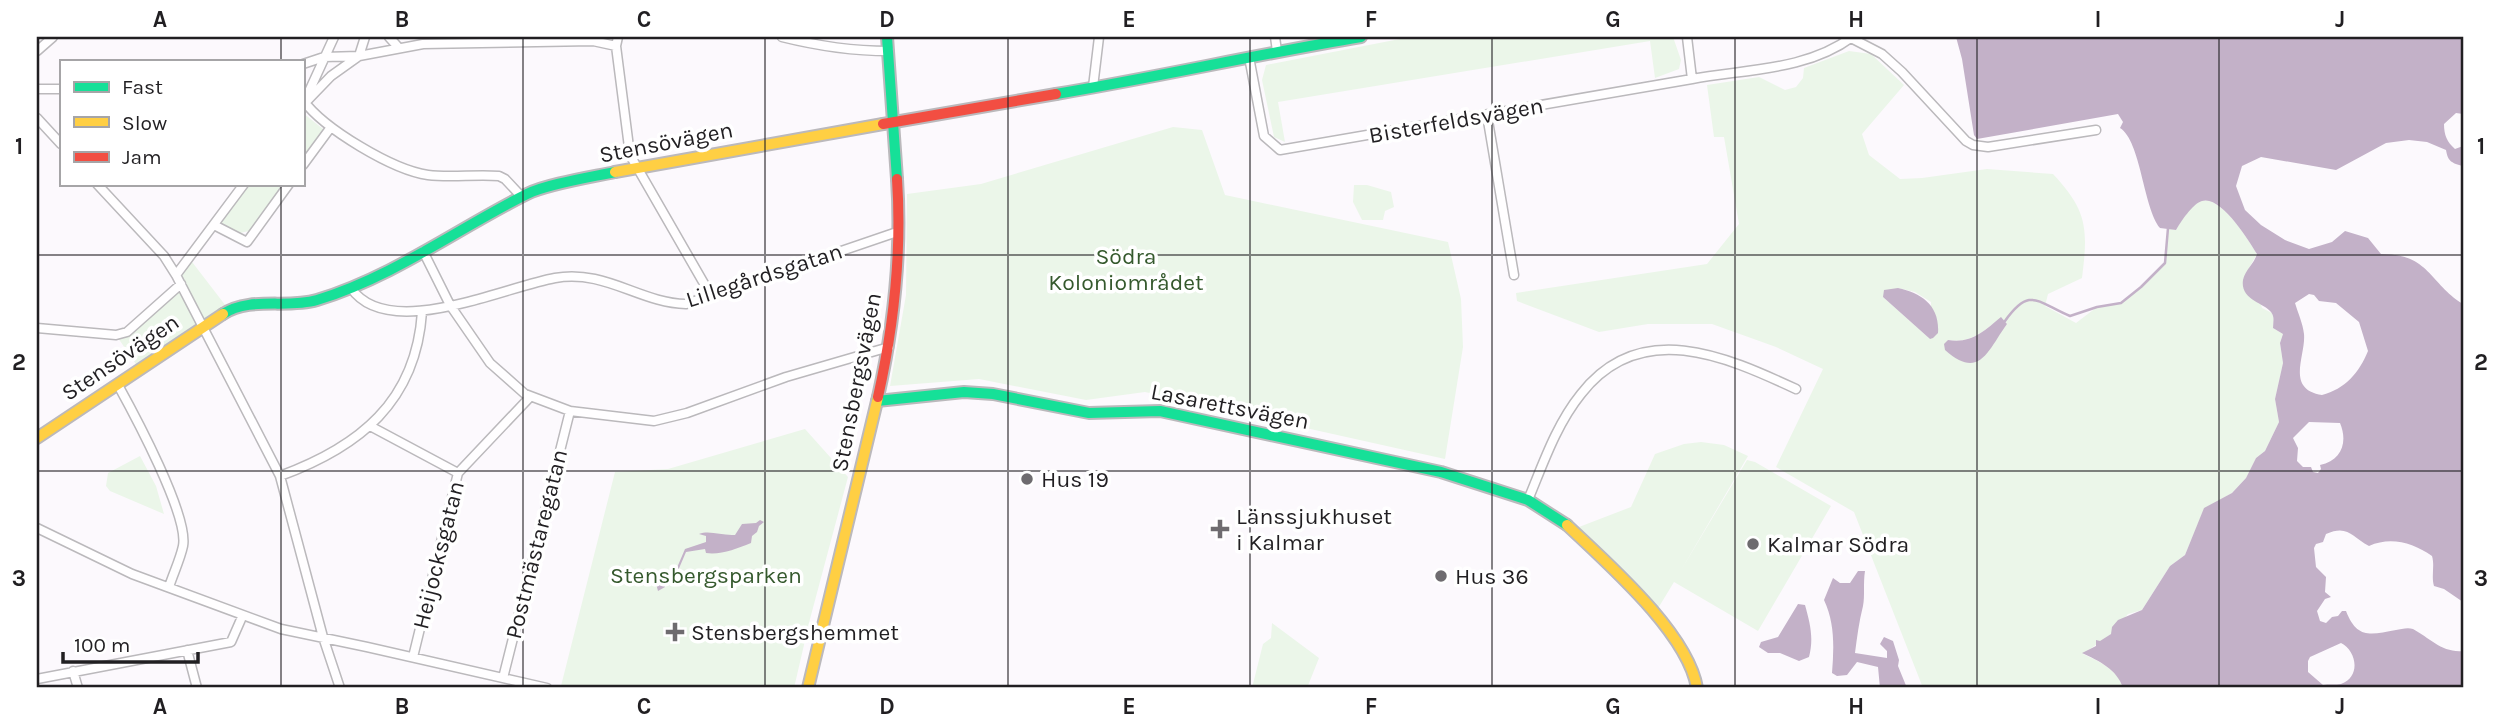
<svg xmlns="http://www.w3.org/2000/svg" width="2500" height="725" font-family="Karla,sans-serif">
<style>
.green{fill:#ebf6e9;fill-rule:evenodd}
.water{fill:#c3b1c8;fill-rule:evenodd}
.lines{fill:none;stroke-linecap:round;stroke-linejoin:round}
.stream{stroke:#c3b1c8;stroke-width:2.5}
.street-casing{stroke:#bbb9bc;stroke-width:11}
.fast-casing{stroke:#bbb9bc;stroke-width:14}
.slow-casing{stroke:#bbb9bc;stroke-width:14}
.jam-casing{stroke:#bbb9bc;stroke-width:14}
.street{stroke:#fffeff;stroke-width:8}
.fast{stroke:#16e098;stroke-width:10}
.slow{stroke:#ffcf43;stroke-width:10}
.jam{stroke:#f24e42;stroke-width:10}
.grid{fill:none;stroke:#211f22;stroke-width:2;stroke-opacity:0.55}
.poi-dot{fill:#6e6b6f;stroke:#fff;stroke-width:2.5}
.labels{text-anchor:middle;stroke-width:7;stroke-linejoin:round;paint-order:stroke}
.street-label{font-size:23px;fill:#211f22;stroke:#fff}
.park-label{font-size:23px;fill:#35592d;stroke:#fff}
.poi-label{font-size:23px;fill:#211f22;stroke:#fff;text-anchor:start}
.neatline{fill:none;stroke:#211f22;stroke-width:2.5}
.grid-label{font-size:23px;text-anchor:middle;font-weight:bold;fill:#211f22}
</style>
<rect width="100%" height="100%" fill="#fcf9fd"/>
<path class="green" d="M1410,37H1673L1681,60L1679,69L1655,78L1650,41L1278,102L1285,142L1274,137L1262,80L1266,65Z
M1849,51L1871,54L1904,85L1862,134L1869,155L1900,179L1922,178L1987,169L2053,174C2088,211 2088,230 2082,278L2048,294L2045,306L2076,323L2097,307L2121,303L2141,287L2165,263L2168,228L2176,230C2181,221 2192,203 2202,201C2221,195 2249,241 2257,254L2249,268L2262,308L2272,313L2274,320L2273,328L2283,334L2280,343L2283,363L2275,399L2279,422L2265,451L2256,458L2246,478L2232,493L2204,509L2185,555L2170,566L2142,610L2128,614L2111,634L2083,654C2100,662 2117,669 2123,688H1923L1854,512L1776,467L1823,369L1776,347L1712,324H1648L1599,332L1517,301L1516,293L1707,264L1739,224L1724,137H1714L1707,85L1759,77L1785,90L1796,87L1803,78L1804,68ZM1898,288L1915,292L1931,302L1930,339L1883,297ZM2001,318L2007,324L1998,336L1945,350L1948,340C1971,344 1983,331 2001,318Z
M303,113L323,129L303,157Z
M1173,127L1202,130L1225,195L1448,242L1461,299L1463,347L1445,459L1145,392L1086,400L979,379L890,386L906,295L907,194L981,184Z
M249,184H284L249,231L240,233L221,223Z
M1354,185H1367L1391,192L1394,207L1385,211L1383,220H1362L1353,202Z
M189,258L229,310L140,370L116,335L127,332L181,285L176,275Z
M805,429L848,477L810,619L794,688H572L561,686L615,472L668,469Z
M1701,442L1724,445L1748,456L1680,572L1747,460L1755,462L1831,506L1758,631L1674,582L1657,610L1579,527L1631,507L1655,454L1684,444Z
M140,456L156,486L164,514L110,491L106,486L108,473Z
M1272,623L1319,658L1307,688H1252L1263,644L1271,638Z"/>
<path class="water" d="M1956,37H2463V114L2456,113L2444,124C2444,135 2447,142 2455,149L2463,146V166C2452,163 2448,162 2446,150L2427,142L2409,140L2386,143L2336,170L2261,157L2242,166L2236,186L2245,210L2261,225L2285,240L2309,249L2332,242L2345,231L2368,238L2381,254C2430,254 2429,283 2463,304V602L2444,589L2434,586C2431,576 2435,566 2432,556C2413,543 2391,536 2369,546C2352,537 2348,524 2326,534L2323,542L2316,544L2314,548L2316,567L2326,577L2325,592L2331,597L2325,599L2317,611L2320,621L2326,623L2332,617L2338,616L2342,611H2346C2357,639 2370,635 2396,630C2401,629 2408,627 2413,629C2430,638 2442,653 2463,651V688H2123C2117,669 2099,661 2082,653L2096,646V640L2100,641L2111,634L2112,627L2118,620L2142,610L2170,566L2185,555L2204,508L2232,493L2246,478L2256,458L2265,451L2279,422L2275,399L2283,363L2280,343L2283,334L2273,328C2273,323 2275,317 2271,312C2264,303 2240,300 2243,280C2245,270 2254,264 2257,254C2249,241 2221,195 2202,201C2192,204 2181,222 2176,230L2160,228C2143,207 2141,141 2120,128L2123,122L2118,114L1977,139L1974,135L1962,59ZM2309,294L2314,295L2319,301L2336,303L2359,322L2368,351C2359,373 2345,389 2322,395C2285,389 2306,356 2304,334C2303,324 2298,313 2295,303ZM2309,422L2340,423C2348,442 2342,460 2320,465L2321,469L2318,473L2313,472L2311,467H2303L2297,461L2298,448L2293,438ZM2341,643C2357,651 2361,677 2341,684C2336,685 2328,684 2323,685L2308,672V661L2310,657Z
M1898,288C1922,293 1940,306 1938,333L1933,338L1930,339L1883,297L1884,290Z
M2001,317L2007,324C1988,350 1980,381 1945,350L1944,344L1948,340C1971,344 1984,331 2001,317Z
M760,520L764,522L759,526L757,532L752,536L751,543C736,549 721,555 706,553L705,549L686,552L674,580L665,579V587L658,591L655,580L658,574L673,577L685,549L706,542V536L699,534C710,530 722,536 735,535L742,524L756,523Z
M1858,571H1865C1863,583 1865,596 1863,606C1859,622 1857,637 1855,653L1887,658V651L1880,644L1884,637L1893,641L1899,660L1898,666L1907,688H1880L1878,667L1857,662L1847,675L1837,676L1832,673C1834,648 1835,623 1824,600L1833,578L1840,583H1850Z
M1798,604L1805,605C1810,623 1814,638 1809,657L1799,661L1780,653H1768L1759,647L1761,642L1778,637Z"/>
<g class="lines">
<path class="stream" d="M2005,321C2030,286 2037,302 2070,316L2097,307L2121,303L2141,287L2165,263L2168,228"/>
<defs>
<path id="street" d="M389,37L398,47
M618,37L616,46L630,155L710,294
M782,37C818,46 852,51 889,51
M1275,37L1277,51
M1851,38L1882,54L1902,72L1966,141L1973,145L1988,147L2096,130
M37,51L53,37
M1249,57L1264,136L1280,150L1692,79L1687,37
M303,64L324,57L359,56L423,44L593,41L616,46
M1692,79C1745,69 1806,71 1852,37
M1093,87L1099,37
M37,89H61
M306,98L334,37
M303,100C324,129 393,170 428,175C451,178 475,174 499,176L505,179L521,196
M303,105L331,76L359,56L365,37
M1487,115L1514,275
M37,118L61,144
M303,165L331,127
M97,184L164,256L176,275L280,476L323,637L340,688
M214,225L247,242L289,184
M423,251L450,305L490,363L525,394L570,411L654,421L687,413L786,377L889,347
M176,275L244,184
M351,288C388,342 504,287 555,278C605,269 640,303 686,304L897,232
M37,328L116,335L127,332L181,284
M118,385C134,414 189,516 183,546C180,560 173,574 169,587
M370,426L458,473
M280,476C359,447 416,402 422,312
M1528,500C1543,464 1556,425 1581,394C1640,318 1725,356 1796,389
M37,528L132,574L281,629L367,647L547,688
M187,650L197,688
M413,657L458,473L530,397
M73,671L78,688
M503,678L570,411
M37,679L231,642L242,617"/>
<path id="fast" d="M887,37L897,179
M1056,94C1158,77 1259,54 1361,37
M223,314C250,296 287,309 317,300C393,277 457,229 527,194C547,184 592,177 615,172
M877,401L964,392L993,394L1089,413L1160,411L1441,472L1528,500L1567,525"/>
<path id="slow" d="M615,172L883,124
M37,438L223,314
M1567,525C1607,563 1688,633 1697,688
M808,688L878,397"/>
<path id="jam" d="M883,124L1056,94
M878,397C894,325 902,253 897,179"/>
</defs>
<use href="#street" class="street-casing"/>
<use href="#fast" class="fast-casing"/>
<use href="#slow" class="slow-casing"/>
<use href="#jam" class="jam-casing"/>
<use href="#street" class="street"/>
<use href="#fast" class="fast"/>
<use href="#slow" class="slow"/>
<use href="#jam" class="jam"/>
</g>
<path class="grid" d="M281,37V61M523,37V688M765,37V688M1008,37V688M1250,37V688M1492,37V688M1735,37V688M1977,37V688M2219,37V688M281,184V688M37,255H2463M37,471H2463"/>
<g class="poi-dot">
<circle cx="1027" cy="479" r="7"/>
<path d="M1216.5 518.5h7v7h7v7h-7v7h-7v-7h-7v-7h7z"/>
<circle cx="1753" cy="544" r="7"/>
<circle cx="1441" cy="576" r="7"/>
<path d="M671.5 621.5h7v7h7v7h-7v7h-7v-7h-7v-7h7z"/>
</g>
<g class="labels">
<g class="street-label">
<text transform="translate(1456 120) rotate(-10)" y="8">Bisterfeldsvägen</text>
<text transform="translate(666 142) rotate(-11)" y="8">Stensövägen</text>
<text transform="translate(764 275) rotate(-18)" y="8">Lillegårdsgatan</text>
<text transform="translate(120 357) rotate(-34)" y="8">Stensövägen</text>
<text transform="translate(856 382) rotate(-79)" y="8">Stensbergsvägen</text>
<text transform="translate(1230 406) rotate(11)" y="8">Lasarettsvägen</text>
<text transform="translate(536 544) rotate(-76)" y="8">Postmästaregatan</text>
<text transform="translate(438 555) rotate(-76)" y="8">Heijocksgatan</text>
</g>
<g class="park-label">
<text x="1126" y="264">Södra<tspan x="1126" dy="26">Koloniområdet</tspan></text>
<text x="706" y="583">Stensbergsparken</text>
</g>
<g class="poi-label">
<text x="1041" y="487">Hus 19</text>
<text x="1236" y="524">Länssjukhuset<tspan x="1236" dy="26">i Kalmar</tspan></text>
<text x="1767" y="552">Kalmar Södra</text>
<text x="1455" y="584">Hus 36</text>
<text x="691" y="640">Stensbergshemmet</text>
</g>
</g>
<rect width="2500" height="725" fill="none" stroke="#ffffff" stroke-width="77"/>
<rect x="60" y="60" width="245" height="126" fill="#ffffff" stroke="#a6a5a7" stroke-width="2"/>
<rect x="74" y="82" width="35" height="10" fill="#16e098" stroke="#a6a5a7" stroke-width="2"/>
<text x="122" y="94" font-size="21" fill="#211f22">Fast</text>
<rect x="74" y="117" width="35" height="10" fill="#ffcf43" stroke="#a6a5a7" stroke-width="2"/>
<text x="122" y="130" font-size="21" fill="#211f22">Slow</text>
<rect x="74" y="152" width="35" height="10" fill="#f24e42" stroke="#a6a5a7" stroke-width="2"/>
<text x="122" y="164" font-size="21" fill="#211f22">Jam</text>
<path d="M63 652v10h135v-10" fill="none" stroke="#211f22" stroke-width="3.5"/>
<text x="74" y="652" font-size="21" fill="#211f22" stroke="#ffffff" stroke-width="5" paint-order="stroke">100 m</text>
<rect x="38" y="38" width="2424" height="648" class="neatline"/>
<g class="grid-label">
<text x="160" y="27">A</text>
<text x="402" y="27">B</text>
<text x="644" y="27">C</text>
<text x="887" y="27">D</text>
<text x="1129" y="27">E</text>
<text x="1371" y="27">F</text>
<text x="1613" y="27">G</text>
<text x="1856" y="27">H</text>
<text x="2098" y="27">I</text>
<text x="2340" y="27">J</text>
<text x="19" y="154">1</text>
<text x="2481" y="154">1</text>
<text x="19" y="370">2</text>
<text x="2481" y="370">2</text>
<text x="19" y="586">3</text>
<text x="2481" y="586">3</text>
<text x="160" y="714">A</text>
<text x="402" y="714">B</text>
<text x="644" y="714">C</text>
<text x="887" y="714">D</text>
<text x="1129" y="714">E</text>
<text x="1371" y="714">F</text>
<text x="1613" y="714">G</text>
<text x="1856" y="714">H</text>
<text x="2098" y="714">I</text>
<text x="2340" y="714">J</text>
</g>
</svg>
